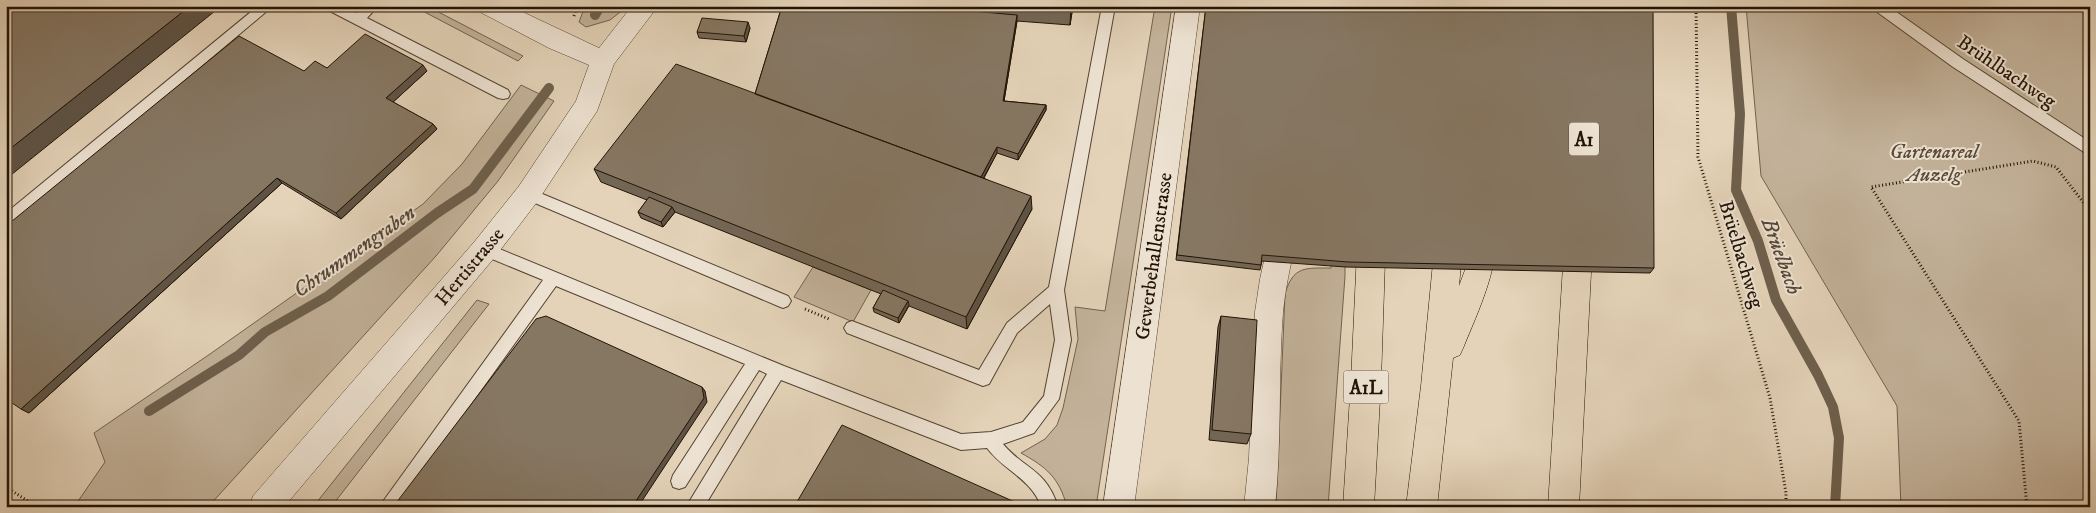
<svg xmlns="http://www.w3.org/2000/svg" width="2096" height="513" font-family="'IM FELL DW Pica',serif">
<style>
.green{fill:#c3b29a;stroke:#726250}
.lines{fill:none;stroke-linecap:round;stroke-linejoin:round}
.stream{stroke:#6e5f4c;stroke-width:10}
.service-casing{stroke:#524332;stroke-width:2}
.minor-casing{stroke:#524332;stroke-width:1}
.motorway-casing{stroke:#211305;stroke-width:1}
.path{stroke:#211305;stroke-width:3;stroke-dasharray:1 2.5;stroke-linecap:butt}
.service{fill:#ede2d2;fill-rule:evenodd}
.minor{fill:#ede2d2;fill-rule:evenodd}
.motorway{fill:#e4d3b9;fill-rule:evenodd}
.wall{fill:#736655;stroke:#211305}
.shaded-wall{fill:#5e5345;stroke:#211305}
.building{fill:#867763;stroke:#211305}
.labels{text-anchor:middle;stroke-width:4;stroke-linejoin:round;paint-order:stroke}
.shield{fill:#ede2d2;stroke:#5e5142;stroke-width:1}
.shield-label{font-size:19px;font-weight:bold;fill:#211305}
.street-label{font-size:20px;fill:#211305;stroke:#ede2d2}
.park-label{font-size:20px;font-style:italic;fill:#5a4b39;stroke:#ede2d2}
.water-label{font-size:21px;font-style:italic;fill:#554635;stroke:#ede2d2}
</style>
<rect width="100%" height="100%" fill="#e4d3b9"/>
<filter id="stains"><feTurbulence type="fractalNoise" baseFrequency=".004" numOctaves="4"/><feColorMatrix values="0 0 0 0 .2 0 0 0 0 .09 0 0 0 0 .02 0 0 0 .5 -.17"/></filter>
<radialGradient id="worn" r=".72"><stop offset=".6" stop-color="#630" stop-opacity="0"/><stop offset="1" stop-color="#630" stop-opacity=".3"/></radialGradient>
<path class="green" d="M413,6H427L523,56L518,61Z
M585,6H628L610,20L586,27L579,22Z
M1155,6H1172L1096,507H1067C1059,477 1046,467 1021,453L1045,439L1057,425L1063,408L1078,339L1075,307L1105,311Z
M1746,6H2073L2090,17V507H1901L1897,406L1761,176Z
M521,85L554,101L498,181L436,256L208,507H74L105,462L94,433L210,354L423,204L462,164Z
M1335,117L1345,187V276L1328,507H1276L1285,294C1293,266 1305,268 1331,268Z
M813,267L871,290L853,322L794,297Z
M477,300L489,304L331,507H313Z"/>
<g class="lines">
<path class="stream" d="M1731,6L1740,114L1736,190L1758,241L1776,300L1818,375L1833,407L1839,438L1835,507
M595,15L600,6
M149,411L239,355L265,332L328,296L437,213L473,189L549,88"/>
<defs>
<path id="service" d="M258,6H273L11,226L6,228V213Z
M325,6H343L356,13L363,6H378L367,18L508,90L510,94L508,98L503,99L498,98L326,9Z
M1102,6H1115L1064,290L1071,340L1059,399L1034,433L1003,444C1025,470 1046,469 1058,507H1041C1033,480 1003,470 987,448L961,450L781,380L704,507H686L767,374L759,370L685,487L679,489L673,487L671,481L673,475L745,364L556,286L397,507H379L543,280L480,254L478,249L480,244L485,243L784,366L961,434L991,432L1023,422L1044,396L1055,340L1050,304L1017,333L989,384L983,386L847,333L844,328L847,323L852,321L979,370L1007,323L1049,287Z
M1872,6H1888L1963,59L2090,142V156L1953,67L1873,9Z
M528,188L788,296L791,301L788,306L783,308L778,306L523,198L521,194L523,190Z"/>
<path id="minor" d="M476,6H510L599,48L632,6H658L614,64L597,111L537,202L495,257L284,507H249L253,496L475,241L519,186L576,101L589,65L549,48L480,12Z
M1176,6H1200L1134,507H1103Z
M1286,214L1296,217L1300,225C1293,254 1286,282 1283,312C1278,377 1282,442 1275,507H1244L1249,458L1255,312L1260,279L1272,225L1276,217Z"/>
<path id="motorway" d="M1372,219L1382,222L1386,230L1381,381L1374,507H1343L1351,381L1358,230L1362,222Z
M1450,221L1460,224L1464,232L1459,286L1465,270L1468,232L1472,224L1482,221L1492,224C1506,254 1476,316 1464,346L1460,355L1453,358L1437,507H1406L1421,386L1436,232L1440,224Z
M1579,222L1589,226L1593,234L1579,507H1548L1565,234L1569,226Z"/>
</defs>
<use href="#service" class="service-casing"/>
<use href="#minor" class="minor-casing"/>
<use href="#motorway" class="motorway-casing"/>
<path class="path" d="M1696,6L1698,157L1770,398L1786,493V507
M574,16L577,6
M805,309L829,319
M6,487L37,507
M2027,507L2019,421L1871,187L2033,161L2056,167L2090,211"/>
<use href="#service" class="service"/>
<use href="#minor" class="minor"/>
<use href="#motorway" class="motorway"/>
</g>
<path class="wall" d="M782,6H1073L1070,25L1017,21L1004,101L1046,105V110L1018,160L997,153L984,178L1032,209L967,329L909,306L899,323L874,312L873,308L881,294L675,212L663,227L641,218L638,212L647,200L601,182L594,169L755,94Z
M1206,6L1654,268L1650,273L1346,267L1262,261L1260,270L1176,260Z
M750,28L746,42L699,38L697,32Z
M327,68L427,71L393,102L433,124L437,129L341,219L282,183L29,413L21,409L304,71Z
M1221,316L1251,434L1247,444L1209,440L1218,327Z"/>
<path class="shaded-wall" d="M190,6H210L215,11L6,179V152Z
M1071,6H1073L1070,25Z
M1017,15V21L1003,107V101Z
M748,22L750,28L746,42L744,36Z
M423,65L427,71L391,104L386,98Z
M1046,105V110L1018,160V154Z
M433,124L437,129L341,219L336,213Z
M997,147V153L978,188V183Z
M277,178L282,183L29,413L21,409Z
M1031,196L1032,209L967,329L966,317Z
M672,207L675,212L663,227L661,222Z
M908,301L909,305L899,323L898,318Z
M702,387L705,391L707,402L638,507L634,504Z"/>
<path class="building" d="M6,6H190L6,152Z
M782,6H913L1017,15L1003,101L1046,105L1018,154L997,147L981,177L755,94Z
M1206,6H1653L1654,268L1348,262L1262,255L1261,265L1177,255Z
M702,18L748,22L744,36L697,32Z
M365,34L423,65L386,98L433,124L336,213L277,178L21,409L6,399V226L239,36L304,71L315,61L327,68Z
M676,64L1031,196L966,317L594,169Z
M649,197L672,207L661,222L638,212Z
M883,290L908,301L898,318L873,308Z
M546,316L702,387L704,398L634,504L638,506V507H393L536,319Z
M1221,316L1257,320L1251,434L1212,430Z
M842,425L1026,507H794Z"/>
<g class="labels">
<g class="shield">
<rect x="1569" y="122.5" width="30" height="33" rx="4"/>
<rect x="1343.5" y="370.5" width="45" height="33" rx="4"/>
</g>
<g class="shield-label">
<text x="1584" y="146">A1</text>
<text x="1366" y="394">A1L</text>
</g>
<g class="street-label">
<text transform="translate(2007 71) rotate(34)" y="7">Brühlbachweg</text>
<text transform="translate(1742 254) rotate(73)" y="7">Brüelbachweg</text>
<text transform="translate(1153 256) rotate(-82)" y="7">Gewerbehallenstrasse</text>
<text transform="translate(469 266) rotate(-50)" y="7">Hertistrasse</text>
</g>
<g class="park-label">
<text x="1934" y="158">Gartenareal<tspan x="1934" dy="23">Auzelg</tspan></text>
</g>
<g class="water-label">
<text transform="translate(354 251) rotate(-35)" y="7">Chrummengraben</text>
<text transform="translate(1782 256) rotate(70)" y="7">Brüelbach</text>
</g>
</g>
<rect width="2096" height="513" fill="none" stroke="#e4d3b9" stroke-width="25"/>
<rect x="8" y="8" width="2081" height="498" fill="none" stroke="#211305" stroke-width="2.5"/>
<rect x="12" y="12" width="2071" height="488" fill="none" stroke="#211305"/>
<rect width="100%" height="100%" filter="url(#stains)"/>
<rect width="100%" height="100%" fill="url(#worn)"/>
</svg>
